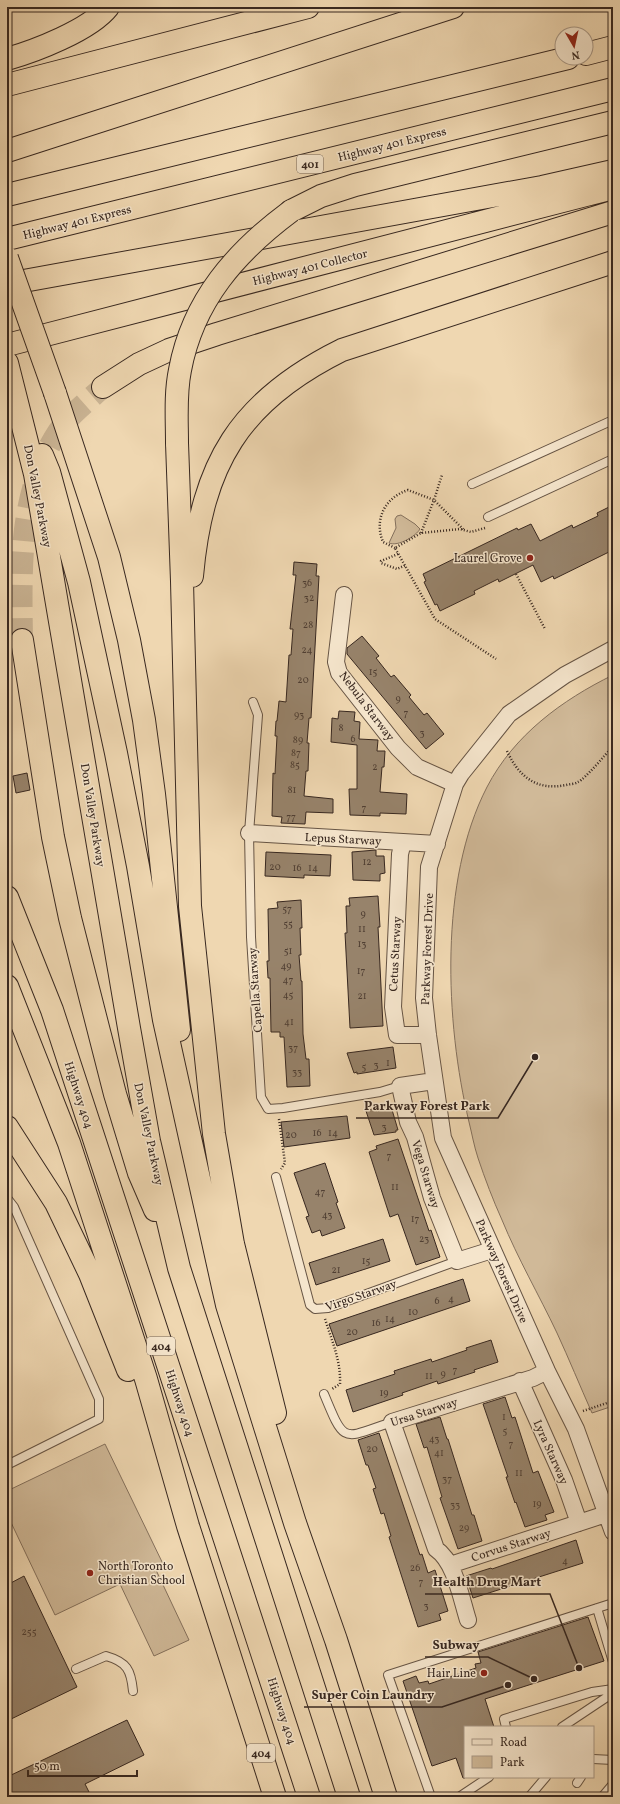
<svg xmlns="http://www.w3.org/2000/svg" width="620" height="1804" font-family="Vollkorn,serif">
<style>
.green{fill:#d0b998;stroke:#84705c}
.building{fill:#97836b;stroke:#382820}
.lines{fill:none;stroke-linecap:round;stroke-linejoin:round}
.highway-tunnel{stroke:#cab494;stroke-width:22;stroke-dasharray:22 11;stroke-linecap:butt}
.lane-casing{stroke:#665444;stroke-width:10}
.street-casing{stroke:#665444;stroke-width:18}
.highway-casing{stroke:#382820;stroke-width:24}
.path{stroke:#382820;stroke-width:2.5;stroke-dasharray:1 2;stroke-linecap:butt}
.lane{stroke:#f5e5cc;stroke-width:8}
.street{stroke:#f5e5cc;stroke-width:16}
.highway{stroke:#efd7b1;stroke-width:22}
.highway-bridge-casing{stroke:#382820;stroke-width:24;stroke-linecap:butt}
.highway-bridge{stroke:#efd7b1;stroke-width:22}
.poi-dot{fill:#8f2418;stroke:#f5e5cc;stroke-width:1.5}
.labels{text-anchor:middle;stroke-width:3;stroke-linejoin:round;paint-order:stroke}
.number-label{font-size:10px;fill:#503f33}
.shield{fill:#f5e5cc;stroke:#716154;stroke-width:1}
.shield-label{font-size:11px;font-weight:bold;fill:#382820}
.street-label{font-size:12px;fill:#382820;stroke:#f5e5cc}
.poi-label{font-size:12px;fill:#382820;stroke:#f5e5cc;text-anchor:end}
.leader{fill:none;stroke:#382820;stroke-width:1.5}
.callout-dot{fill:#382820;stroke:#f5e5cc;stroke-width:1.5}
.callout-label{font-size:13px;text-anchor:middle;font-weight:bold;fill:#382820;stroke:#f5e5cc;stroke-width:3;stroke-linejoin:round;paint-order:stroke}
</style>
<rect width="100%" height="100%" fill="#efd7b1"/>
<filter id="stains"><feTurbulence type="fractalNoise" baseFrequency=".005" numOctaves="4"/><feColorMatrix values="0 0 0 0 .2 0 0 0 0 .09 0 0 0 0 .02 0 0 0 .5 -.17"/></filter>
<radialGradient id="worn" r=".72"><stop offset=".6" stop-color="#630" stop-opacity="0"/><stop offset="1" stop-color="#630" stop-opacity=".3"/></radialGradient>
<path class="green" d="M401,515L415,524L420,529C416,536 398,547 389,543L396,528L395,519L397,516Z
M613,675V1406L592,1413C580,1386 569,1359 557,1333C539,1295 518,1259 502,1220C493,1200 485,1179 478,1158C474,1146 472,1134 469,1122C445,1022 439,880 487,787C514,735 562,700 613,675Z
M105,1444L164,1566L156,1570L189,1640L154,1656L120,1584L55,1615L7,1514V1491Z"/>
<path class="building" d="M613,505V550L554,579L553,576L541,582L533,565L499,582L498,579L474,591L475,594L440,611L437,604L435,605L424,582L426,581L423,574L517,528L518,530L531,524L540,541L572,525L573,528L598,516L597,513Z
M294,562L317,564L316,576H319L311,718H309L307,743H309L308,771H306L304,796L333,799V813L306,812L305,824L281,823L282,817L272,816L273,773L275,774L277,736H275L276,721H277L279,701L286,702L289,655H291L293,629H290L296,575H293Z
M362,636L379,656L376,658L391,677L394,675L411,695L409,697L424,715L427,713L444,734L426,749L347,654V648Z
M339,711L355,712L354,721L360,722L359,739L378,740L377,751H385L384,767H382L380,792L407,794L406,814L380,813V816L350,815L349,789H357V745L331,742L332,718L338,719Z
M27,773L30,790L16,793L13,776Z
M376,850V856H384L385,873L380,874V881L353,880L352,852Z
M266,852L331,855L330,876L304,875V878L265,876Z
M378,896L380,927H378L383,1026L350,1028L345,933H347L346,906H350L349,898Z
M301,900L302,928H300L301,955H299L301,981H302L303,1034L306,1059H309L310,1086L287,1087L284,1037H280V1032H271L270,978H268L267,961H269L268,909L278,908L277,902Z
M393,1047L396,1068L357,1074V1072L354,1073L347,1053Z
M390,1103L398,1130H396V1132L374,1135L366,1111Z
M347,1116L350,1138L284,1147L281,1122Z
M398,1139L429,1231L431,1230L440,1257L416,1265L398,1214L390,1217L369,1152L377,1149L376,1146Z
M325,1163L338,1202L336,1203L345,1228L322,1236L320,1230L312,1233L306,1217L309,1216L294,1173Z
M383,1239L390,1261L316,1285L309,1263Z
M463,1279L470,1301L337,1346L329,1324Z
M491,1340L498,1362L474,1370L475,1372L438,1384L437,1381L402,1393L403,1395L353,1412L346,1390L395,1374L394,1371L431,1359L432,1362L467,1350L466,1348Z
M505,1397L512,1418L515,1417L533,1473L538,1471L554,1512L545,1515L547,1520L525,1527L516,1502L515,1503L506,1477H508L483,1404Z
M440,1417L447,1439H448L472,1515H474L482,1541L458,1549L440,1498L442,1497L427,1447L424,1448L416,1424Z
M379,1433L420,1555L422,1554L428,1573L435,1570L448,1611L439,1614L441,1620L418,1627L389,1537L391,1536L384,1513L381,1514L373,1489L376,1488L368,1465H366L358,1440Z
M576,1540L583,1563L473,1598L466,1576L491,1568L492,1569Z
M24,1576L77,1687L7,1721V1585Z
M588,1617L604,1661L485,1699L494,1727H465V1778H463L456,1758L432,1766L403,1681L416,1676L419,1683L428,1681L429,1684L476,1668L475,1664L481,1663L478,1652Z
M127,1720L144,1755L85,1784L90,1794L84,1797H7V1777Z"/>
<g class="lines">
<path class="highway-tunnel" d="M22,640C21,570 18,493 58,432C69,415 88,401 103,387"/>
<defs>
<path id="lane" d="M472,484L613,420
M488,517L613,459
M253,702L258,715L249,833L251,937L261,1097L268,1109L283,1108L380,1092L400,1086
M276,1177L310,1305L315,1309L328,1308L457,1261
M7,1198L14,1207L99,1399V1419L7,1465
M324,1394C345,1445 342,1439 392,1422
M597,1608L613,1662
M76,1669L106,1656C127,1662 131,1670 133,1691
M506,1727L504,1719L592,1692L613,1689
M562,1727L613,1693
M593,1759L613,1760
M577,1783L581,1777
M431,1797L388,1675L613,1603
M459,1797L489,1777
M529,1797L546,1777
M602,1797L613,1784"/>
<path id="street" d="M344,595L336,662L339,673L398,748L417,767L455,784
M613,649L565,675L509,714L461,774L455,784L429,867L424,998L428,1035L443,1138L547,1371L576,1429L613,1532
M249,833L437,844
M403,842L400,854L393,1007L397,1035H428
M434,1081L400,1086L408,1122L415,1137L432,1198L457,1261L492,1250
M520,1381L564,1480L579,1523
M450,1565L606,1514
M468,1620C461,1598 455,1562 436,1549L392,1422L533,1378L547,1371"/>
<path id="highway" d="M586,54L613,47
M7,59C35,51 90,30 108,7
M7,85L308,7
M7,151L453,7
M7,195L568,58
M291,211L321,196L355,185L613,122
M7,239L613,89
M7,284L542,187L613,171
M7,345L613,188
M7,363L35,474L129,1028L149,1141L179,1268L349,1797
M103,387L139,364L169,350L217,334L613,212
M55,393L109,557L129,640L144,720L154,794L179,1030
M177,443L182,581L190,906L214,1134L233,1244L275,1413
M42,455L49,472L79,582L116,753L138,866L164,1020L227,1305L295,1523L336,1640L386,1797
M192,576C202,464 239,401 342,350L613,262
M22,640L53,837L70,918L115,1094L139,1173L155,1210
M7,897L52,1010L309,1797
M7,986L69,1143L146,1379L188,1526L275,1797
M7,1127L56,1203L90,1274L128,1370"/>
</defs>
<use href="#lane" class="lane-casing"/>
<use href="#street" class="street-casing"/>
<use href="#highway" class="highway-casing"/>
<path class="path" d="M485,528L471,532L460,529L421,533L395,548L435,619L496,659
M421,533L434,500L442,475
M395,548L383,542C374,520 384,498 408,490L434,500L464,530
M398,554L381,561V563L397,569L406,565
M516,574L545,629
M507,751C519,777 537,791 566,785C570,784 575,784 578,782C585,779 606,754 613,746
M279,1119L285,1163L281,1169
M325,1319C332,1341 341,1361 340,1384L332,1389
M583,1411L613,1401"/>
<use href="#lane" class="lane"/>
<use href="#street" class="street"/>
<use href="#highway" class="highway"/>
<defs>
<path id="highway-bridge" d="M7,258L55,393
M177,443C177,419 175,394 180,370C193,300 236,252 291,211"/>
</defs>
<use href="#highway-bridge" class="highway-bridge-casing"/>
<use href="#highway-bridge" class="highway-bridge"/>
</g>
<g class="poi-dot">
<circle cx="530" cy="558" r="4"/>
<circle cx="90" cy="1573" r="4"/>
<circle cx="484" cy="1673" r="4"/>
</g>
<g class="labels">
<g class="number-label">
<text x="307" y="586">36</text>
<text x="309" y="601">32</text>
<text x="308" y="628">28</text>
<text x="307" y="653">24</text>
<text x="373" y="675">15</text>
<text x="303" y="683">20</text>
<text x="398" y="702">9</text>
<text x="406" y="716">7</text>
<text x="299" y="718">93</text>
<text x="341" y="731">8</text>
<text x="422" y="736">3</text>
<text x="353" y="742">6</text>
<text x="298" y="743">89</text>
<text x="296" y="756">87</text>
<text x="295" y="768">85</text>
<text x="375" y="770">2</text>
<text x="292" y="793">81</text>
<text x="364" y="811">7</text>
<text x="291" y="820">77</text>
<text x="367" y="865">12</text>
<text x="275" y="870">20</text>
<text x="297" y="871">16</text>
<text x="313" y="871">14</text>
<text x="287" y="912">57</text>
<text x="363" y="917">9</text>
<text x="288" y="927">55</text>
<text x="362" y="932">11</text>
<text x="362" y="947">13</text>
<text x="288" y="954">51</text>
<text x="286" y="969">49</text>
<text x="361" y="974">17</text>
<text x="288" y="983">47</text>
<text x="288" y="998">45</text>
<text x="362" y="999">21</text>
<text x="289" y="1025">41</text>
<text x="293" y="1051">37</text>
<text x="388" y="1066">1</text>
<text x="376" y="1068">3</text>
<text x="364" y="1070">5</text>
<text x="297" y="1075">33</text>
<text x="384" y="1130">3</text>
<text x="317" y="1136">16</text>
<text x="333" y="1136">14</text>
<text x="291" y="1138">20</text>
<text x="389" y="1159">7</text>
<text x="395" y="1190">11</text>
<text x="320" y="1195">47</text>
<text x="327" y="1218">43</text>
<text x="415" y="1222">17</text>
<text x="424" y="1242">23</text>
<text x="366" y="1264">15</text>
<text x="336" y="1273">21</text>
<text x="451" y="1302">4</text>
<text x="437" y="1304">6</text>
<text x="413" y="1315">10</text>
<text x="390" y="1322">14</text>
<text x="376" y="1326">16</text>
<text x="352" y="1335">20</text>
<text x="455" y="1373">7</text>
<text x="443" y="1377">9</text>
<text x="429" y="1379">11</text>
<text x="384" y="1396">19</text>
<text x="504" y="1420">1</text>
<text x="505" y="1434">5</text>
<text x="434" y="1442">43</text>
<text x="511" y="1447">7</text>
<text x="372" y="1452">20</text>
<text x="439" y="1456">41</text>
<text x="519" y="1476">11</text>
<text x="447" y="1482">37</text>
<text x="537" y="1507">19</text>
<text x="455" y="1508">33</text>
<text x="464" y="1531">29</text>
<text x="565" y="1564">4</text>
<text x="415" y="1571">26</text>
<text x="421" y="1585">7</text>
<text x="426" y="1609">3</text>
<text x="29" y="1635">255</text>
</g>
<g class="shield">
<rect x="297" y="155" width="26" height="18" rx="3"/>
<rect x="147" y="1337" width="28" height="18" rx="3"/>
<rect x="247" y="1744" width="28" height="18" rx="3"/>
</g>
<g class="shield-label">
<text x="310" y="168">401</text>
<text x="161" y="1350">404</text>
<text x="261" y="1757">404</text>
</g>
<g class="street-label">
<text transform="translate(392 144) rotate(-14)" y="4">Highway 401 Express</text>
<text transform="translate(77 222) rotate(-14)" y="4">Highway 401 Express</text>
<text transform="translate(310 267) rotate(-14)" y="4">Highway 401 Collector</text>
<text transform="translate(38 496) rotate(79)" y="4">Don Valley Parkway</text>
<text transform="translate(367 706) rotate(53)" y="4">Nebula Starway</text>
<text transform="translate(93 815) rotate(81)" y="4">Don Valley Parkway</text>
<text transform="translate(343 839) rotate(3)" y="4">Lepus Starway</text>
<text transform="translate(427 949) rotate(-88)" y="4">Parkway Forest Drive</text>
<text transform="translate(395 954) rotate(-87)" y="4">Cetus Starway</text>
<text transform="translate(255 990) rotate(-94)" y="4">Capella Starway</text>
<text transform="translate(79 1095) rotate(72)" y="4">Highway 404</text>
<text transform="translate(149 1134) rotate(78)" y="4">Don Valley Parkway</text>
<text transform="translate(426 1174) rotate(73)" y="4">Vega Starway</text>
<text transform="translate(502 1271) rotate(66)" y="4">Parkway Forest Drive</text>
<text transform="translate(361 1295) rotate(-19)" y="4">Virgo Starway</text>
<text transform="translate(180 1403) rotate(72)" y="4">Highway 404</text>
<text transform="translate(424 1412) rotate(-18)" y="4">Ursa Starway</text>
<text transform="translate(551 1452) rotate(66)" y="4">Lyra Starway</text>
<text transform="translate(511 1545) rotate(-18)" y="4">Corvus Starway</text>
<text transform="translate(282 1711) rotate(72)" y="4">Highway 404</text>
</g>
<g class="poi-label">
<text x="522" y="562">Laurel Grove</text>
<text x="98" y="1570" text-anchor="start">North Toronto<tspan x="98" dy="14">Christian School</tspan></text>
<text x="476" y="1677">Hair Line</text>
</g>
</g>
<path class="leader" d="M535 1057L498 1118H356M579 1668L550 1594H425M534 1679L488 1657H425M508 1685L442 1707H304"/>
<g class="callout-dot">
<circle cx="535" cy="1057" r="4"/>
<circle cx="579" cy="1668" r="4"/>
<circle cx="534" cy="1679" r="4"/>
<circle cx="508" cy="1685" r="4"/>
</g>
<g class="callout-label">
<text x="427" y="1110">Parkway Forest Park</text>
<text x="487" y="1586">Health Drug Mart</text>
<text x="456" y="1649">Subway</text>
<text x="373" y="1699">Super Coin Laundry</text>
</g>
<rect width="620" height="1804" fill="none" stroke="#efd7b1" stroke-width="24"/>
<rect x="8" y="8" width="604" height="1788" fill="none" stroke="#382820" stroke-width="2"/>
<rect x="12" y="12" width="596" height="1780" fill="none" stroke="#382820"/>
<rect x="464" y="1726" width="130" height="52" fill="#f5e5cc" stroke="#a99987"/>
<rect x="472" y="1739" width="20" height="6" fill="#f5e5cc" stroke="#a99987"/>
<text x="500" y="1746" font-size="12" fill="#382820">Road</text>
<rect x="472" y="1756" width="20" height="12" fill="#d0b998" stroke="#a99987"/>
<text x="500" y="1766" font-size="12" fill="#382820">Park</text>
<g transform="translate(574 46) rotate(171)"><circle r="19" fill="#f5e5cc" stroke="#a99987"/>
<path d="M0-3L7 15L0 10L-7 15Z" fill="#8f2418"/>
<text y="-6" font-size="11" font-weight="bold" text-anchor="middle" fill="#382820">N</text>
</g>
<path d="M28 1770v6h109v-6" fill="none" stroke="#382820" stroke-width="2"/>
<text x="34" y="1770" font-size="12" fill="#382820" stroke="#f5e5cc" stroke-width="3" paint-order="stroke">50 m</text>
<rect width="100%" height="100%" filter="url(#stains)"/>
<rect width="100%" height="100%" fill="url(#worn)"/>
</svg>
